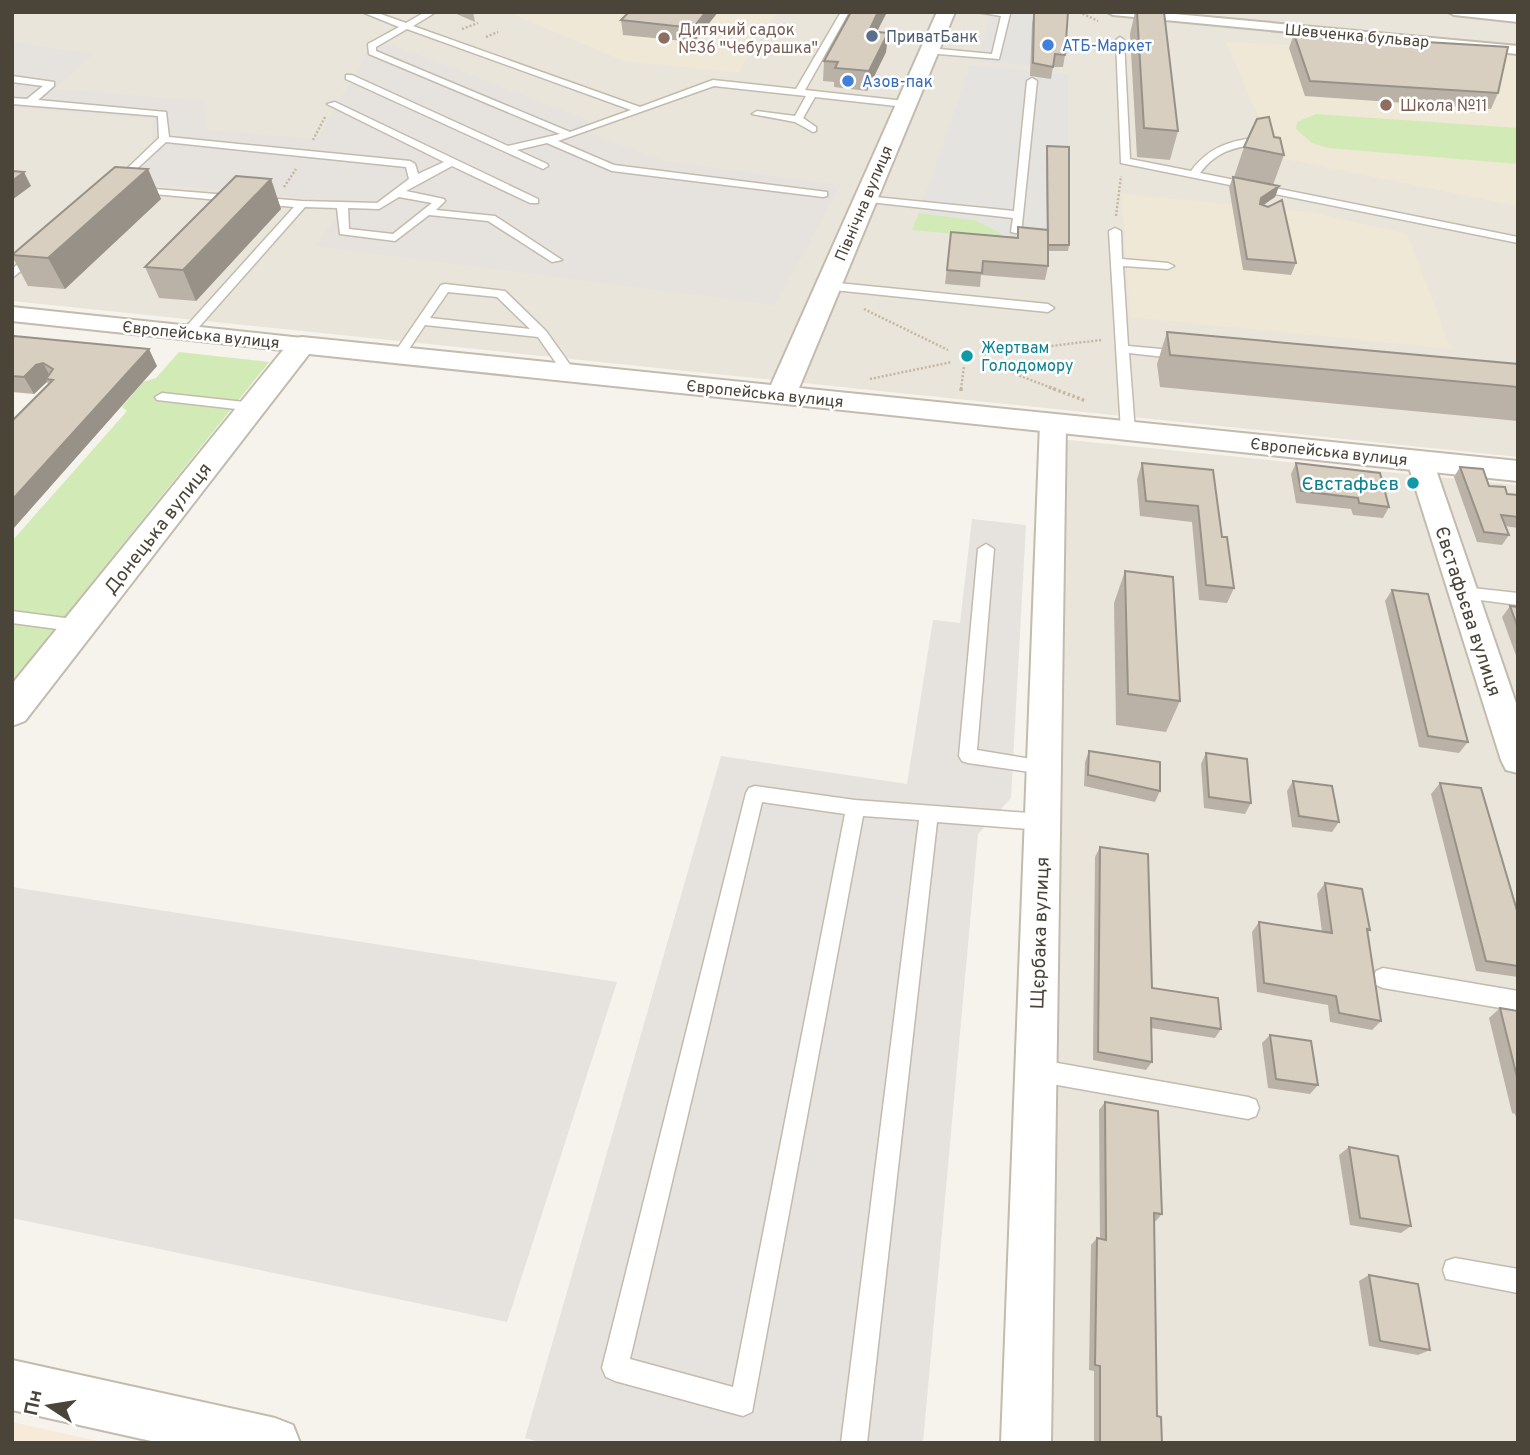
<svg xmlns="http://www.w3.org/2000/svg" width="1530" height="1455" font-family="Overpass,sans-serif">
<style>
.residential{fill:#eae5da}
.commercial{fill:#f7ead8}
.industrial{fill:#e6e2dd}
.education{fill:#efe8d6}
.green{fill:#d2eab5}
.parking{fill:#e5e3e0}
.lines{fill:none;stroke-linecap:round;stroke-linejoin:round}
.service-casing{stroke:#c2bbae;stroke-width:3}
.pedestrian-casing{stroke:#c2bbae;stroke-width:4}
.minor-casing{stroke:#c2bbae;stroke-width:4}
.tertiary-casing{stroke:#c2bbae;stroke-width:4}
.path-far1{stroke:#c4b79f;stroke-width:2.5;stroke-dasharray:2 2;stroke-linecap:butt}
.path{stroke:#c4b79f;stroke-width:3.5;stroke-dasharray:2.5 2.5;stroke-linecap:butt}
.service{fill:#fff;fill-rule:evenodd}
.pedestrian{fill:#fff;fill-rule:evenodd}
.minor{fill:#fff;fill-rule:evenodd}
.tertiary{fill:#fff;fill-rule:evenodd}
.wall{fill:#bab2a6}
.shaded-wall{fill:#979187}
.building{fill:#d8cfc1;stroke:#979187;stroke-width:2}
.service-dot{fill:#5c6f8a;stroke:#fff;stroke-width:2.5}
.education-dot{fill:#8d6e63;stroke:#fff;stroke-width:2.5}
.shop-dot{fill:#3f7fe0;stroke:#fff;stroke-width:2.5}
.culture-dot{fill:#0f9aa8;stroke:#fff;stroke-width:2.5}
.labels{text-anchor:middle;stroke-width:5;stroke-linejoin:round;paint-order:stroke}
.far-education-label{font-size:16px;fill:#785e54;stroke:#fff;text-anchor:start}
.far-street-label{font-size:16px;fill:#4b4439;stroke:#fff}
.far-service-label{font-size:16px;fill:#4e5e75;stroke:#fff;text-anchor:start}
.far-shop-label{font-size:16px;fill:#366cbe;stroke:#fff;text-anchor:start}
.far-culture-label{font-size:16px;fill:#0d838f;stroke:#fff;text-anchor:start}
.culture-label{font-size:19px;fill:#0d838f;stroke:#fff;text-anchor:end}
.street-label{font-size:19px;fill:#4b4439;stroke:#fff}
</style>
<rect width="100%" height="100%" fill="#f6f3ec"/>
<path class="residential" d="M12,12H1518V457L12,301Z
M1059,439L1518,485V1443H1034Z"/>
<path class="commercial" d="M12,1422L107,1443H12Z"/>
<path class="industrial" d="M383,41L588,120L592,134L664,161L841,185L775,305L315,246L348,202L115,180L152,142L153,119L12,108V42L93,54L55,89L204,101L206,130L317,139L369,50Z
M972,519L1026,525L1011,798L978,834L923,1443H544L525,1438L721,756L907,784L933,620L960,623Z
M12,887L617,982L507,1322L12,1218Z"/>
<path class="education" d="M513,12H777L738,73L624,61L512,14Z
M1328,36L1518,54V206L1276,157L1226,42L1287,45Z
M1122,194L1310,212L1407,234L1451,349L1130,317Z"/>
<path class="green" d="M1316,114L1518,128V164L1328,148L1312,143L1296,129L1297,122Z
M919,213L975,220L1001,233L1000,238L912,230Z
M179,352L269,362L12,682V541L127,411L122,407L143,382L156,378Z"/>
<path class="parking" d="M991,12H1032L1031,66L978,61Z
M970,65L1068,74V245L1000,238L1001,233L975,220L919,213Z"/>
<g class="lines">
<defs>
<path id="service" d="M362,12H375L406,23L425,12H436L413,26L640,107L713,80L796,89L841,12H849L805,90L905,101L910,104L905,107L815,97L803,118L816,127V131L813,132L795,122L752,114L757,111L795,116L806,96L714,86L558,141L614,165L827,192V196L823,197L612,171L547,143L517,150L547,164L548,166L543,169L346,79V75H352L508,146L560,134L369,54L368,44L399,27ZM407,29L631,110L570,132L376,51V47Z
M977,12L1010,14L999,59L926,53V49L929,48L992,54L1001,16Z
M1120,37L1124,40L1130,159L1191,171C1210,146 1230,141 1260,137L1264,138V142C1236,148 1218,149 1200,173L1518,237V243L1121,163L1116,40Z
M12,76L54,82V86L38,100L166,112L169,137L410,161L415,164L418,174L444,162L327,104L335,102L538,199V203H530L452,166L406,191L444,199L445,201L436,210L495,216L562,260L552,262L488,221L429,215L395,241L340,234L337,208L305,207L191,336H183V330L294,207L133,192L129,191V187L302,201L377,203L409,179L406,167L166,142L117,187L113,186V182L159,138L158,116L12,104V98L27,99L43,86L12,82ZM399,197L432,203L393,234L349,229L348,208L379,209Z
M1032,78L1037,81L1021,234L1011,232L1013,218L861,201L860,199L865,196L1014,211L1027,81Z
M1115,228L1121,231L1122,259L1168,263L1174,266L1168,269L1123,266L1128,346L1183,351L1189,355L1183,359L1129,353L1135,431L1128,435L1121,431L1109,231Z
M32,252L42,254L12,278V269Z
M828,282L1048,304L1054,308L1048,312L824,289V283Z
M445,284L505,291L546,331L576,373L575,376H565L538,337L425,325L403,358H395L393,355L441,285ZM448,292L497,297L530,329L430,318Z
M162,393L254,403L261,407L254,411L157,400L155,397Z
M986,544L994,549L977,750L1050,762L1053,767L1050,772L1044,774L968,763L962,761L959,756L978,549Z
M1463,587L1518,593V605L1457,597L1455,593Z
M12,611L80,620L88,626L80,632L12,623Z
M755,786L855,800L1042,814L1049,817L1051,822L1049,827L1042,830L937,822L867,1443H841L919,820L863,816L752,1412L743,1416L615,1381L606,1377L602,1368L746,793L749,788ZM762,802L845,814L733,1387L630,1359Z
M1383,968L1518,991V1011L1383,988L1376,985L1373,978L1376,971Z
M1035,1059L1248,1097L1256,1100L1259,1108L1256,1116L1248,1119L1035,1081L1027,1078L1024,1070L1027,1062Z
M1455,1258L1518,1269V1293L1446,1279L1443,1270L1446,1261Z"/>
<path id="pedestrian" d="M1107,12H1153L1518,46V54L1113,15Z
M1448,12L1518,14V22L1454,15Z"/>
<path id="minor" d="M12,307L302,338L310,340L314,345L310,350L302,352L12,321Z
M1053,415L1062,417L1066,423L1051,1443H1001L1040,423L1044,417Z
M1420,453L1429,455L1433,461L1518,709V773L1506,770L1501,760L1407,461L1411,455Z
M12,1360L275,1418L293,1425L300,1443H160L12,1410Z"/>
<path id="tertiary" d="M937,12H955L799,388L1518,461V481L309,354L25,721L12,726V684L292,339L302,337L771,385Z"/>
</defs>
<use href="#service" class="service-casing"/>
<use href="#pedestrian" class="pedestrian-casing"/>
<use href="#minor" class="minor-casing"/>
<use href="#tertiary" class="tertiary-casing"/>
<path class="path-far1" d="M1079,12L1098,21
M462,29L478,23
M486,37L498,32
M313,140L325,117
M284,187L296,169
M1116,216L1121,176
M864,309L948,350
M984,354L1101,340
M982,361L1054,389
M870,379L952,362
M961,389L964,366"/>
<path class="path" d="M1049,387L1086,401
M961,391V387"/>
<use href="#service" class="service"/>
<use href="#pedestrian" class="pedestrian"/>
<use href="#minor" class="minor"/>
<use href="#tertiary" class="tertiary"/>
</g>
<path class="wall" d="M452,12H473L475,22Z
M629,12H718L694,42L623,35L621,20Z
M851,12H887L877,32L888,33L886,52L867,91L834,87V82L823,81L824,61Z
M1135,12H1164L1178,131L1170,160L1137,157L1130,34Z
M1034,13L1065,55L1063,67H1053L1051,79L1030,76L1032,24Z
M1294,34L1498,93L1491,109L1305,96L1289,48Z
M1274,137L1284,155L1273,185L1234,177L1244,147Z
M1047,146L1069,245L1068,251H1048V266L1045,280L981,275L980,287L945,284L951,232L1017,237L1018,227L1047,230L1046,151Z
M148,169L161,199L65,289L28,286L12,256V254Z
M1233,177L1279,186L1275,197L1263,205L1296,263L1291,275L1243,270L1229,187Z
M271,179L281,209L196,301L159,298L145,267Z
M1167,332L1518,364V421L1160,387L1157,364Z
M12,338L157,366L12,530V421L48,384L47,382H46L34,394L12,392Z
M1142,463L1213,470L1222,537L1234,588L1227,603L1199,600L1192,522L1140,516L1137,479Z
M1296,463L1389,507L1383,518L1353,515L1351,509L1296,503L1291,474Z
M1460,467L1489,486L1507,494L1518,495V528L1505,526L1509,535L1502,545L1477,542L1454,477Z
M1125,571L1180,701L1166,732L1116,725L1114,603Z
M1392,590L1468,742L1459,753L1419,747L1385,601Z
M1510,606L1518,607V661L1502,617Z
M1089,751L1160,791L1155,802L1084,786L1085,762Z
M1206,753L1251,803L1245,814L1204,808L1201,764Z
M1293,781L1339,822L1332,832L1292,827L1287,791Z
M1440,783L1518,914V977L1476,971L1431,794Z
M1100,847L1152,988L1221,1029L1215,1038L1151,1028L1152,1062L1146,1070L1093,1060L1095,857Z
M1325,883L1370,930L1367,933L1381,1021L1372,1030L1330,1022L1328,1005L1257,992L1252,932L1259,922L1322,932L1317,894Z
M1500,1008L1518,1011V1124L1515,1114L1512,1113L1489,1018Z
M1270,1035L1318,1085L1310,1094L1268,1088L1262,1043Z
M1105,1102L1162,1214L1156,1221H1154L1157,1416L1162,1443H1094V1371L1089,1370L1091,1245L1097,1238L1100,1239L1099,1110Z
M1349,1147L1411,1226L1401,1233L1350,1225L1339,1155Z
M1369,1275L1430,1350L1418,1355L1369,1346L1359,1281Z"/>
<path class="shaded-wall" d="M706,12H718L694,42L693,28Z
M878,12H887L867,50L869,31Z
M888,33L886,52L867,91L869,71Z
M148,169L161,199L65,289L48,258Z
M24,172L31,186L12,200V181Z
M271,179L281,209L196,301L183,270Z
M1279,186L1275,197L1258,209L1261,198Z
M149,349L157,366L12,530V500Z
M43,363L52,380L46,379L47,382L34,394L24,377L36,365Z"/>
<path class="building" d="M629,12H706L693,28L621,20Z
M851,12H878L869,31L888,33L869,71L835,68L838,62L824,61Z
M1068,12L1065,55L1055,54L1053,67L1033,63L1034,13Z
M1137,12H1164L1178,131L1144,128Z
M1294,34L1508,47L1498,93L1310,81Z
M1269,117L1274,137L1280,138L1284,155L1244,147L1257,119Z
M1047,146L1069,147V245H1048Z
M115,167L148,169L48,258L12,255Z
M12,171L24,172L12,181Z
M236,176L271,179L183,270L145,267Z
M1233,177L1279,186L1261,198L1260,204L1268,207L1282,200L1296,263L1247,259Z
M1018,227L1048,230V266L983,261L982,273L947,270L951,232L1018,238Z
M1167,332L1518,364V387L1170,355Z
M14,336L149,349L12,500V421L53,380L46,379L53,369L43,363L36,365L24,377L12,376V338Z
M1142,463L1213,470L1222,537H1227L1234,588L1206,585L1198,506L1146,501Z
M1296,463L1380,473L1389,507L1359,503L1358,498L1301,491Z
M1460,467L1483,469L1489,486L1505,487L1507,494L1518,495V517L1501,515L1509,535L1484,532Z
M1125,571L1173,577L1180,701L1128,694Z
M1392,590L1428,594L1468,742L1428,736Z
M1510,606L1518,607V628Z
M1089,751L1160,762V791L1088,775Z
M1206,753L1247,759L1251,803L1209,797Z
M1293,781L1332,786L1339,822L1299,816Z
M1440,783L1481,788L1518,914V966L1486,961Z
M1100,847L1148,854L1152,988L1218,998L1221,1029L1151,1018L1152,1062L1098,1052Z
M1325,883L1362,889L1370,930L1367,929L1381,1021L1339,1013L1336,996L1264,983L1259,922L1332,933Z
M1500,1008L1518,1011V1081Z
M1270,1035L1311,1041L1318,1085L1276,1079Z
M1105,1102L1158,1111L1162,1214L1154,1213L1157,1416L1161,1417L1162,1443H1100V1366L1095,1365L1097,1238L1106,1240Z
M1349,1147L1398,1156L1411,1226L1360,1218Z
M1369,1275L1418,1284L1430,1350L1380,1341Z"/>
<circle class="service-dot" cx="872" cy="36" r="7"/>
<g class="education-dot">
<circle cx="664" cy="38" r="7"/>
<circle cx="1386" cy="105" r="7"/>
</g>
<g class="shop-dot">
<circle cx="1048" cy="45" r="7"/>
<circle cx="848" cy="81" r="7"/>
</g>
<g class="culture-dot">
<circle cx="967" cy="356" r="7"/>
<circle cx="1413" cy="483" r="7"/>
</g>
<g class="labels">
<g class="far-education-label">
<text x="678" y="35">Дитячий садок<tspan x="678" dy="18">№36 "Чебурашка"</tspan></text>
<text x="1400" y="111">Школа №11</text>
</g>
<g class="far-street-label">
<text transform="translate(1357 35) rotate(5)" y="6">Шевченка бульвар</text>
<text transform="translate(863 203) rotate(-67)" y="6">Північна вулиця</text>
<text transform="translate(201 334) rotate(6)" y="6">Європейська вулиця</text>
<text transform="translate(765 393) rotate(6)" y="6">Європейська вулиця</text>
<text transform="translate(1329 451) rotate(6)" y="6">Європейська вулиця</text>
</g>
<g class="far-service-label">
<text x="886" y="42">ПриватБанк</text>
</g>
<g class="far-shop-label">
<text x="1062" y="51">АТБ-Маркет</text>
<text x="862" y="87">Азов-пак</text>
</g>
<g class="far-culture-label">
<text x="981" y="353">Жертвам<tspan x="981" dy="18">Голодомору</tspan></text>
</g>
<g class="culture-label">
<text x="1399" y="490">Євстафьєв</text>
</g>
<g class="street-label">
<text transform="translate(157 528) rotate(-52)" y="7">Донецька вулиця</text>
<text transform="translate(1469 611) rotate(72)" y="7">Євстафьєва вулиця</text>
<text transform="translate(1039 933) rotate(-88)" y="7">Щєрбака вулиця</text>
</g>
</g>
<rect width="1530" height="1455" fill="none" stroke="#4b4439" stroke-width="28"/>
<g transform="translate(49 1406) rotate(282)" stroke="#ffffff" stroke-width="5" paint-order="stroke">
<path d="M0-5L12 26L0 18L-12 26Z" fill="#4b4439"/>
<text y="-10" font-size="19" font-weight="bold" text-anchor="middle" fill="#4b4439">Пн</text>
</g>
</svg>
